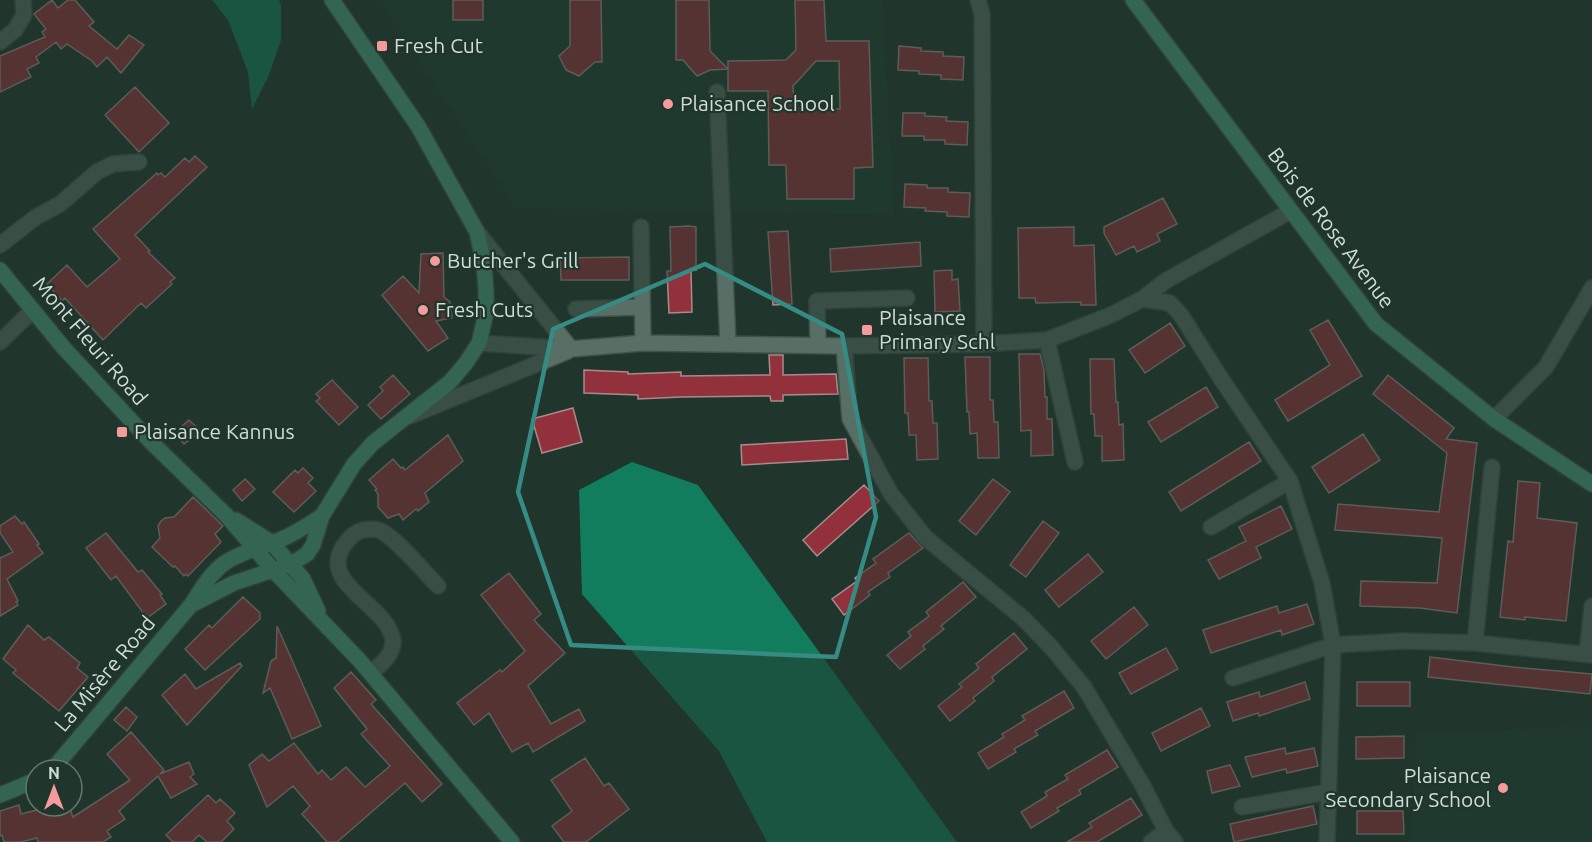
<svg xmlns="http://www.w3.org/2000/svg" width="1592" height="842" font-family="Ubuntu,sans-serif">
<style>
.built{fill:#203e32}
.water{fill:#127d5c}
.building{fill:#92313b;stroke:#a78c8c;stroke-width:1.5;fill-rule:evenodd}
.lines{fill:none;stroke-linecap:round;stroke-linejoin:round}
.minor-casing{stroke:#3f534b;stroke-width:18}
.major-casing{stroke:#3f534b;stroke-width:18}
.minor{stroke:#576f64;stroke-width:15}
.major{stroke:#4aa081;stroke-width:15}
.marked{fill:none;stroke:#368b83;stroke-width:4.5;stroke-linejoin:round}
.poi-dot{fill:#f59b9d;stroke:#20352c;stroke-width:2}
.labels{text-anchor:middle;stroke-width:4.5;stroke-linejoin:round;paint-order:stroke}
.poi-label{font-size:21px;fill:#d0ddd7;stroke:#20352c;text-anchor:start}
.street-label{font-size:21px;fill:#d0ddd7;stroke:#20352c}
</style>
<rect width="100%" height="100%" fill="#20352c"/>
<path class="built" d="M380,0H882L894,215L516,208Z
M1592,726V842H1411L1416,734Z"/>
<path class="water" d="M212,0H279L281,5V40L269,75L252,109L248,72L228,20Z
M632,462L698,485L957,842H767L719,751L582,594L579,490Z"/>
<path class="building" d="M52,0L58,8L68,0H75L94,22L89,26L117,49L129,35L144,45L121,73L107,57L97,67L92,61L67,44L61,49L56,42L36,57L39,63L27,69L31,77L0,92V56L45,37L42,32L46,29L34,14Z
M453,0H483V20H453Z
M570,0H601L602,62H595L579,76L566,70L559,56L570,46Z
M676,0H709L710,51L728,69L710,70L697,76L683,60H676Z
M795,0H824L826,41H869L873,167L854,168V199H787L786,165H769L768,91H728V61L786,60L796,50ZM816,61H839L840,109L794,108L793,86Z
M899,46L921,48V51L943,52V56L964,57L963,80L941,79V75L919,74V71L898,70Z
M135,87L169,123L139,152L105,115Z
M903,113H925V116L947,117L946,121L968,122L967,145L945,144V140H924V136H902Z
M195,156L207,167L135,235L150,251L148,252L175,278L170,282L172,284L146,308L141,303L103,340L65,298L62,301L47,284L67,265L87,287L120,259L93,229L157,173L158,175L161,173L165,177L185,158L189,162Z
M905,184L927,185V188H948V192L970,193L969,217L947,216V212L925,211L926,208L904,207Z
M1163,198L1177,224L1157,234L1160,241L1137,252L1134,246L1116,255L1104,233V227Z
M689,226L696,227V270H691L692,312L669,313L667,271H671L670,227Z
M1074,227V246L1094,245L1096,305H1081V302L1036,303L1035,298H1019L1018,228Z
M788,231L792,304L773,305L768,232Z
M920,242L921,266L831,272L830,249Z
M443,253L444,297L450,302L452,318L436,321L448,338L428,351L382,295L403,276L419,293L421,254Z
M629,257V280H561L560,258Z
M952,270V280L958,279L960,311L935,312L934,271Z
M1328,320L1362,376L1288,421L1275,400L1330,365L1310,330Z
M1170,323L1185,346L1145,373L1129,350Z
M1019,354H1040L1044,370L1045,397H1047V419H1052L1053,455L1031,456V430L1021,431Z
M769,355H783V375L836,374L838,394L783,395V401H771L770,396L681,397L638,399V395L584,393V370L628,372V374L681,372V376L770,375Z
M965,357H990V400H993L994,422H998L999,458H978L977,433L970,434L969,412H967Z
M904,358H928L929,401H932L933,423H937L938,459L917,460L916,435H909L908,413H905Z
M1090,359H1114L1116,402H1118L1119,425L1123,424L1124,460L1102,461V436H1095L1094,414H1091Z
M393,375L410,394L381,419L368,405L383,391L380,387Z
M1388,375L1454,428L1446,439L1477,443L1457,613L1420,608L1360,606L1361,581L1437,583L1442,538L1335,530L1338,504L1439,512L1447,453L1373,394Z
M332,380L358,407L339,425L316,401L320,398L316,394Z
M1206,387L1218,407L1161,442L1148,422Z
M573,408L582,442L542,453L532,419Z
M189,420L201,431L184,444L174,433Z
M1363,434L1380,460L1329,493L1312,467Z
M448,435L463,461L425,493L429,502L418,511L416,509L403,520L399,514L388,518L378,507V494L375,490L377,489L369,480L393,459L401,468L403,467L405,470Z
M846,439L848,459L742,465L741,445Z
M1249,442L1261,461L1181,511L1169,492Z
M303,468L313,478L308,483L316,491L294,512L273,492L295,470L298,473Z
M245,479L255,489L242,501L233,490Z
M993,479L1010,492L976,535L959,521Z
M1518,481L1540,483L1537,518L1577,523L1566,621L1525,617V620L1500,617L1508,541L1513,542Z
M864,485L879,501L817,556L803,540Z
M193,497L223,526L215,534L221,542L188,576L186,574L184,576L175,566L173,567L152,547L160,538L158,526L161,521L165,518L174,517Z
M1281,506L1292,529L1256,547L1261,558L1219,579L1208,560L1246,541L1239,527Z
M15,516L22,524L24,522L39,544L37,545L43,553L7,579L18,601L16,602L18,605L0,616V558L13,552L0,533V526Z
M1043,521L1059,533L1026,577L1010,565Z
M106,533L138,572L142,570L162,594L160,595L166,604L147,618L116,576L111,580L86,548Z
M909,533L923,548L888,573L890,577L868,592L870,595L844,615L832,599L857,581L855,578L876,563L873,559Z
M1088,554L1103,572L1059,607L1045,590Z
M509,573L541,614L534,620L565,653L528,686L551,724L579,709L585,721L533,752L528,743L512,752L489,713L474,725L457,703L500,670L502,672L525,651L481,595Z
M963,582L976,597L941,626L944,629L923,646L925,649L900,669L887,655L911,636L908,632L929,616L926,612Z
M243,597L260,613V619L205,670L185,649L209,625L212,628Z
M1307,604L1314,624L1282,635L1281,630L1211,653L1203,630L1277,606L1279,613Z
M1134,607L1148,625L1106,659L1091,641Z
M28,625L44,640L49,637L80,663L77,668L88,677L59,711L13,673L16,670L3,659Z
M277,626L321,726L292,739L270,688L263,693L271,661L276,658Z
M1014,633L1027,649L992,677L994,681L973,698L975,701L950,721L938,706L962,687L959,684L979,668L976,664Z
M1166,648L1178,669L1131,694L1119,673Z
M1430,657L1513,667L1592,674L1590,694L1428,677Z
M240,663L242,666L187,725L162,695L185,674L196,689Z
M351,672L376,700L371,704L442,784L422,802L405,783L337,842H327L302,814L310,806L293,786L267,807L249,765L262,754L269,761L294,743L318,774L322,770L331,780L346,767L365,787L390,766L361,734L367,729L334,688Z
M1305,682L1310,699L1259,716L1258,713L1233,721L1227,702L1259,692L1260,697Z
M1357,682H1410V706H1357Z
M1064,691L1074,708L1035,731L1038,735L1014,749L1016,752L988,769L978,753L1004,737L1002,734L1025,720L1022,716Z
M126,707L137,717L127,731L114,720Z
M1201,708L1210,726L1161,751L1152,733Z
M131,732L164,770L160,774L189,762L194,774L190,777L197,784L171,798L158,776L119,811L125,819L107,831L111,837L103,842H38L37,838L21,842H4L2,835L0,836V811L19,805L21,814L53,806H69L73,817L130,780L107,754Z
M1404,736V758L1356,759V737Z
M1285,748L1286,754L1314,748L1318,766L1287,773L1286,769L1252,777L1245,757Z
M1107,750L1118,767L1079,790L1081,794L1057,808L1059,811L1031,828L1021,812L1047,796L1045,792L1068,779L1065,775Z
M585,758L604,786L609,783L629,809L586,842H564L552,826L572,811L551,780Z
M1230,765L1240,786L1212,793L1207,771Z
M208,795L216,803L220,799L235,813L227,821L234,829L221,842H207L199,835L192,842H173L166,835Z
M1131,798L1142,815L1097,842H1067L1092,827L1089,823Z
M1313,806L1317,824L1234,842L1230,824Z
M1357,811H1403L1404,834H1357Z"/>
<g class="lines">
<defs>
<path id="minor" d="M978,0L982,14L984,344
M0,42L15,30L24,15L23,0
M717,92L728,344
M641,227L643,343
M477,232L571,349
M0,245L36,217L60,204L97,172L113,164L139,162
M1142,299L1167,280L1287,213
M576,309L642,307
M1047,340L1075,462
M0,342L33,310
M479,343L571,349L643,343L844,346L984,344L1047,340L1111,315L1142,299L1170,303L1181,315L1222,380L1290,481L1322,583L1333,645L1327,842
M818,344L817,301L907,298
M844,346L850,419L891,494L926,538L1024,619L1051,647L1084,687L1143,786L1166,831L1175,842
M410,416L568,351
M1494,419L1546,367L1592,288
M1211,527L1290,481
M1475,643L1492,467
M1587,654L1592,606
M371,673C380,665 394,655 393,640C388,605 319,585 343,547C348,539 354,532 363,530C369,529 377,529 381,531C398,540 424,572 438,586
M1233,678L1333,645L1403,641L1475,643L1592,655
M1242,807L1328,792
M1151,842L1166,831"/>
<path id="major" d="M1133,0L1376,324L1494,419L1592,484
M0,270L63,347L151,442L226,515L274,571L360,661L512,842
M236,520L271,542L303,579L318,611
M191,605L234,583L291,564L307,554L313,545L322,516L354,464L373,443L450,382L466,363L479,343L486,313V290L484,265L477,232L418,126L332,0
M52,770L191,605C201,590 210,573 226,562C243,551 263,547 282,539C296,533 309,524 322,516
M0,795L36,780"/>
</defs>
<use href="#minor" class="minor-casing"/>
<use href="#major" class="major-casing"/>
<use href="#minor" class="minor"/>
<use href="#major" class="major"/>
</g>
<path d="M0 0H1592V842H0ZM705,264L842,334L876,517L836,657L571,645L518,492L553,329Z" fill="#20352c" fill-opacity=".55" fill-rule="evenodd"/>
<path class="marked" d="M705,264L842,334L876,517L836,657L571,645L518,492L553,329Z"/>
<g class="poi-dot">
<rect x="376" y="40" width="12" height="12" rx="3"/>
<circle cx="668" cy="104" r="6"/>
<circle cx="435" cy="261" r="6"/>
<circle cx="423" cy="310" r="6"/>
<rect x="861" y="324" width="12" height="12" rx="3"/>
<rect x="116" y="426" width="12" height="12" rx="3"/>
<circle cx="1503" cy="788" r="6"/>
</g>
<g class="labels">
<g class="poi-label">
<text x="394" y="53">Fresh Cut</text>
<text x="680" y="111">Plaisance School</text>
<text x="447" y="268">Butcher's Grill</text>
<text x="435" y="317">Fresh Cuts</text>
<text x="879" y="325">Plaisance<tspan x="879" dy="24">Primary Schl</tspan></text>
<text x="134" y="439">Plaisance Kannus</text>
<text x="1491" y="783" text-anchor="end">Plaisance<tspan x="1491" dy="24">Secondary School</tspan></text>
</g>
<g class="street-label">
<text transform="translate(1331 228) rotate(53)" y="7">Bois de Rose Avenue</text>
<text transform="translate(90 341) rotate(49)" y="7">Mont Fleuri Road</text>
<text transform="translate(105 674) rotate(-50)" y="7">La Misère Road</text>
</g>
</g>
<g transform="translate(54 788)"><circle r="28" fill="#20352c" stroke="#667870" stroke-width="1.5"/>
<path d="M0-4.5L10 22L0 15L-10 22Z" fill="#f59b9d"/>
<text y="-9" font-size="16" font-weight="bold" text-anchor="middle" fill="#d0ddd7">N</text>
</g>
</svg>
